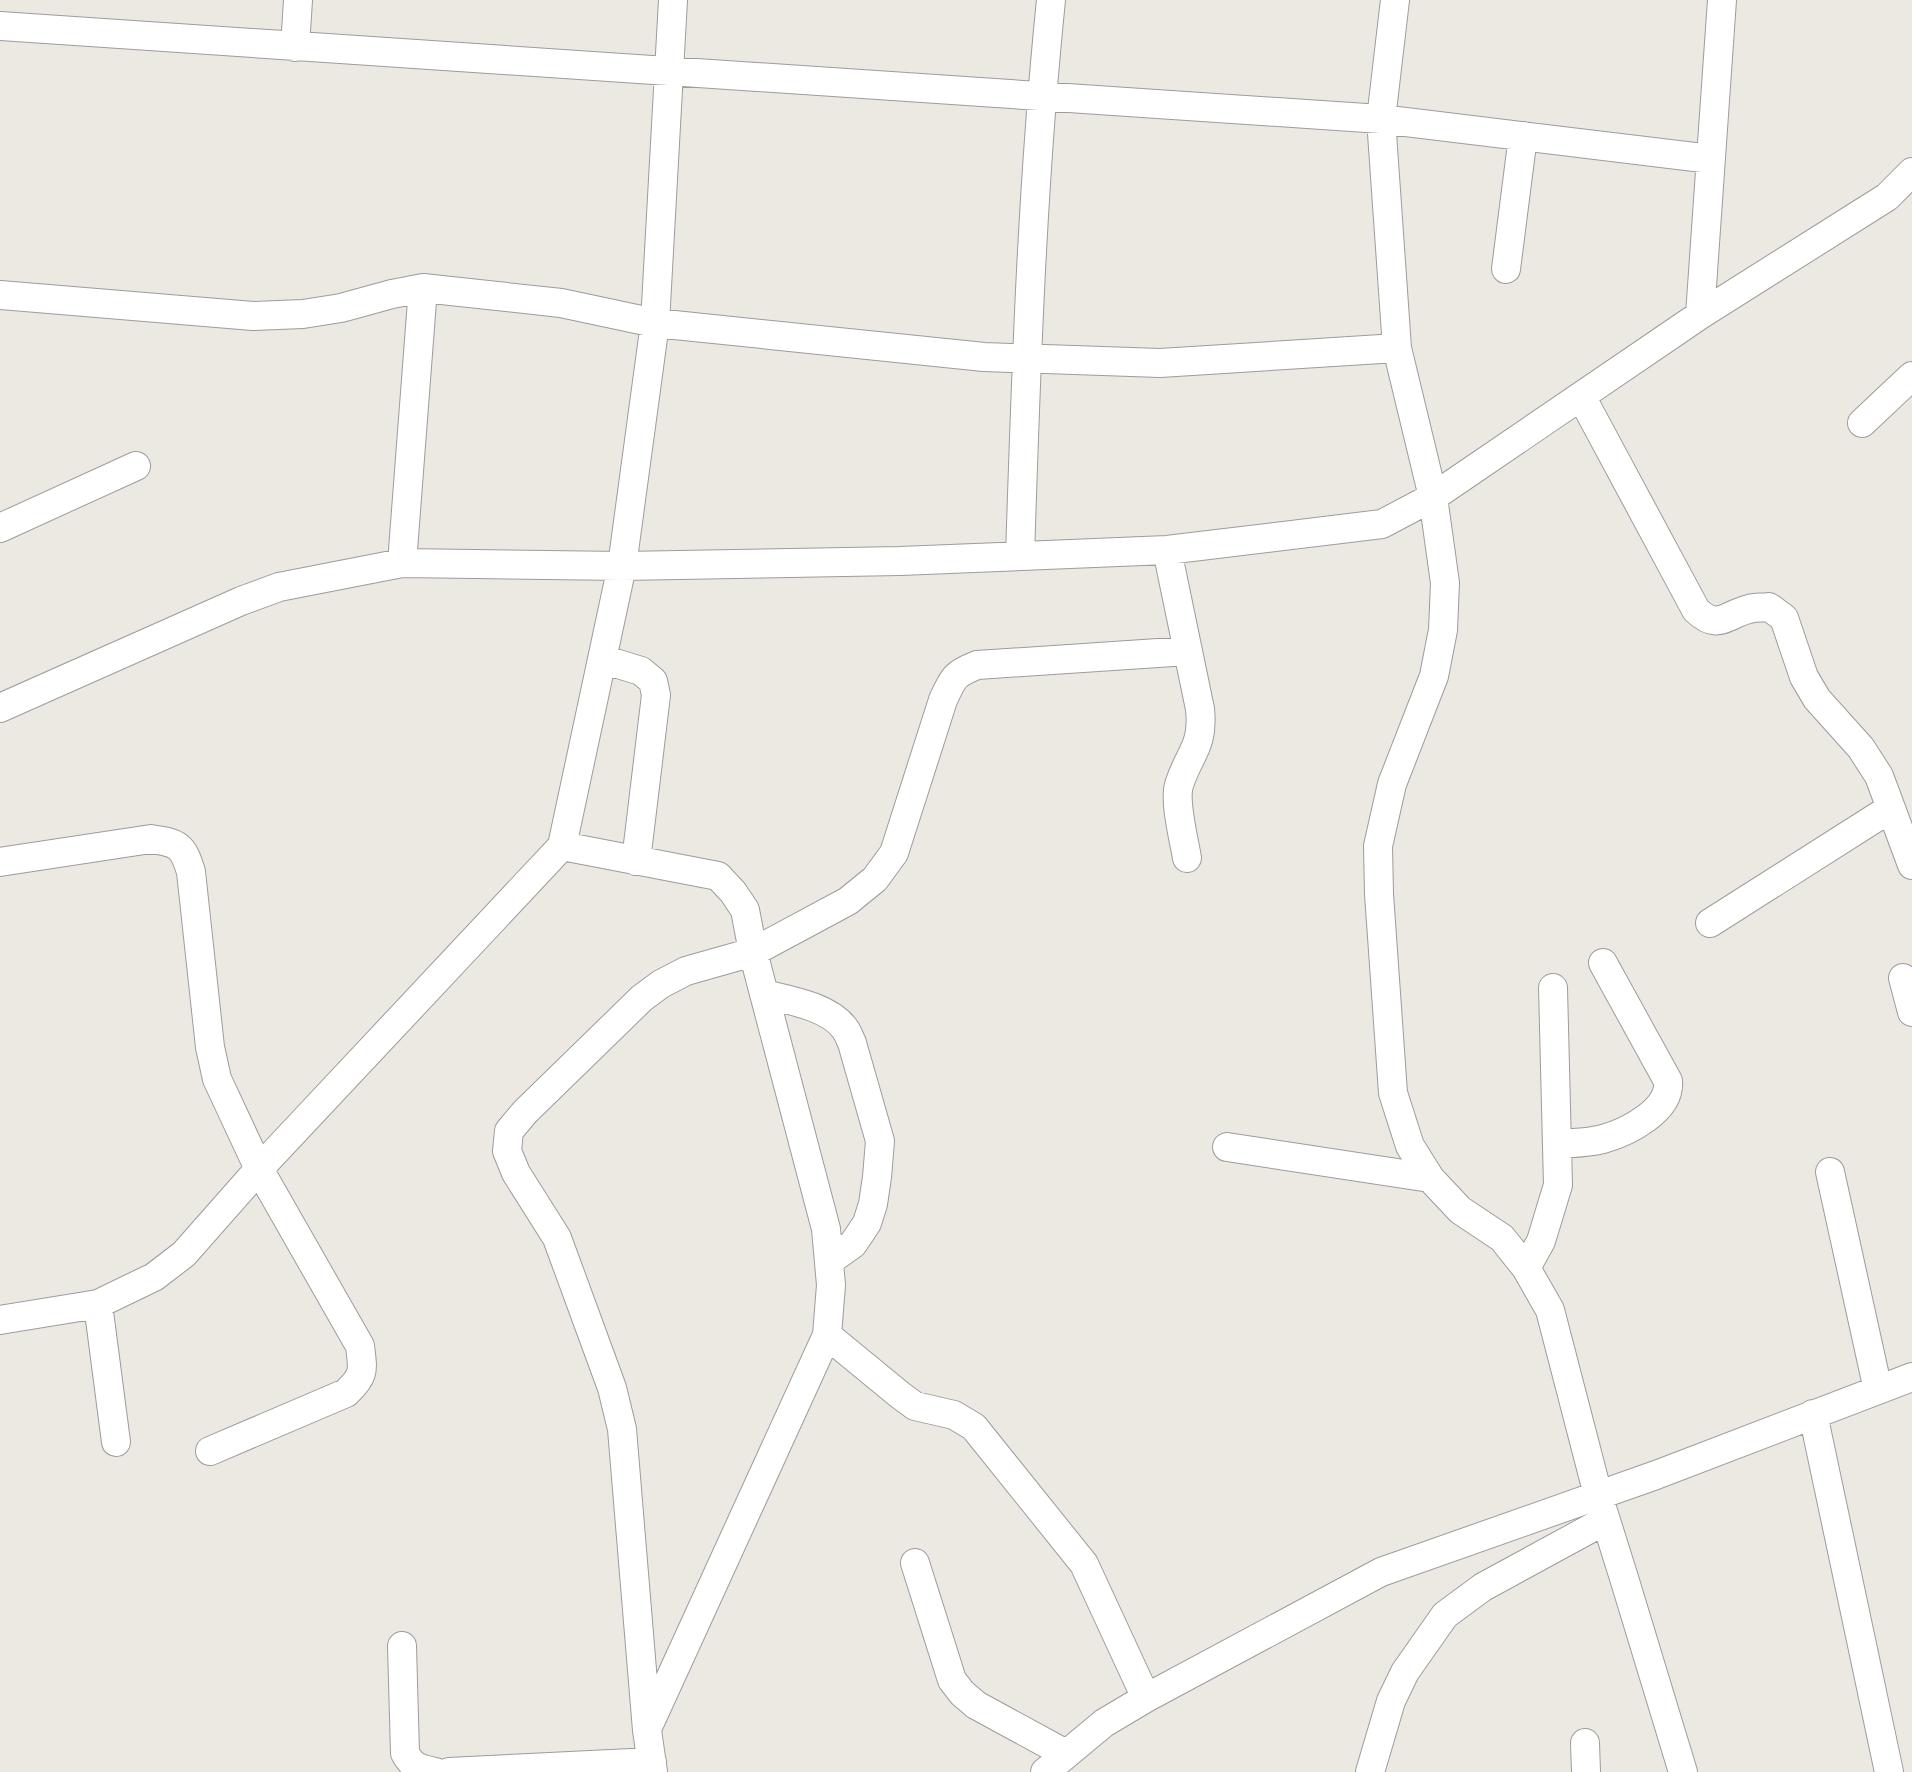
<svg xmlns="http://www.w3.org/2000/svg" width="1912" height="1772" font-family="Montserrat,sans-serif">
<style>
.lines{fill:none;stroke-linecap:round;stroke-linejoin:round}
.street-casing{stroke:#9c9c9c;stroke-width:30}
.street{stroke:#fff;stroke-width:28}
</style>
<rect width="100%" height="100%" fill="#ebe9e1"/>
<g class="lines">
<defs>
<path id="street" d="M0,26L1381,119L1711,159
M295,47L298,0
M1506,269L1523,136
M0,295L253,316L303,314L341,308L392,294L423,288L561,303L655,323L984,357L1160,363L1397,348L1381,119L1395,0
M1700,315L1722,0
M1397,348L1433,497L1445,583L1443,630L1434,676L1392,784L1378,846L1379,894L1393,1093L1410,1146L1430,1178L1460,1210L1502,1238L1526,1268L1550,1310L1598,1495L1624,1578L1683,1772
M1581,396L1696,610C1718,631 1725,615 1749,609C1755,607 1763,608 1769,607L1784,618L1804,677L1817,699L1861,748L1879,776L1912,865
M1862,423L1912,376
M0,528L136,466
M1167,550L1200,709C1204,747 1189,753 1179,785C1174,801 1184,840 1187,858
M1020,556C1026,371 1032,185 1051,0
M402,563L423,288
M602,659L641,671L653,681L656,695L636,861
M0,708L241,601L279,587L402,563L622,566L900,561L1167,550L1382,524L1433,497L1700,315L1887,197L1912,172
M562,846L718,876L733,892L745,910L753,952L826,1229L831,1285L827,1335L647,1729
M0,862L151,839C178,843 183,845 191,872L210,1047L217,1079L259,1169L360,1346C363,1371 365,1375 346,1393L210,1451
M1710,923L1891,808
M1903,978L1912,1012
M764,994C789,1000 830,1007 845,1029C848,1033 850,1039 852,1043L880,1141L877,1177L873,1204L867,1223L853,1244L829,1261
M1557,1144C1572,1143 1588,1143 1603,1139C1628,1132 1671,1110 1668,1081L1603,963
M1227,1147L1430,1178
M1830,1172L1878,1390
M1526,1268L1541,1241L1558,1185L1553,988
M98,1304L116,1442
M0,1320L98,1304L154,1277L184,1254L259,1169L562,846L622,566L655,323L673,0
M827,1335L900,1395L915,1406L954,1415L974,1427L1084,1564L1146,1698
M1813,1414L1889,1772
M915,1563L952,1680L962,1693L976,1705L1066,1754
M402,1646L405,1753C412,1767 420,1769 435,1772
M1585,1743L1586,1772
M449,1772L652,1762
M653,1772L647,1730L622,1429L612,1388L557,1238L516,1173L507,1151L509,1131L525,1112L642,998L661,984L686,971L753,952L848,901L875,879L894,853L943,700C953,678 954,674 977,665L1188,651
M1045,1772L1104,1723L1146,1698L1381,1572L1656,1475L1912,1377
M1370,1772L1391,1701L1405,1672L1445,1615L1483,1587L1606,1520"/>
</defs>
<use href="#street" class="street-casing"/>
<use href="#street" class="street"/>
</g>
</svg>
